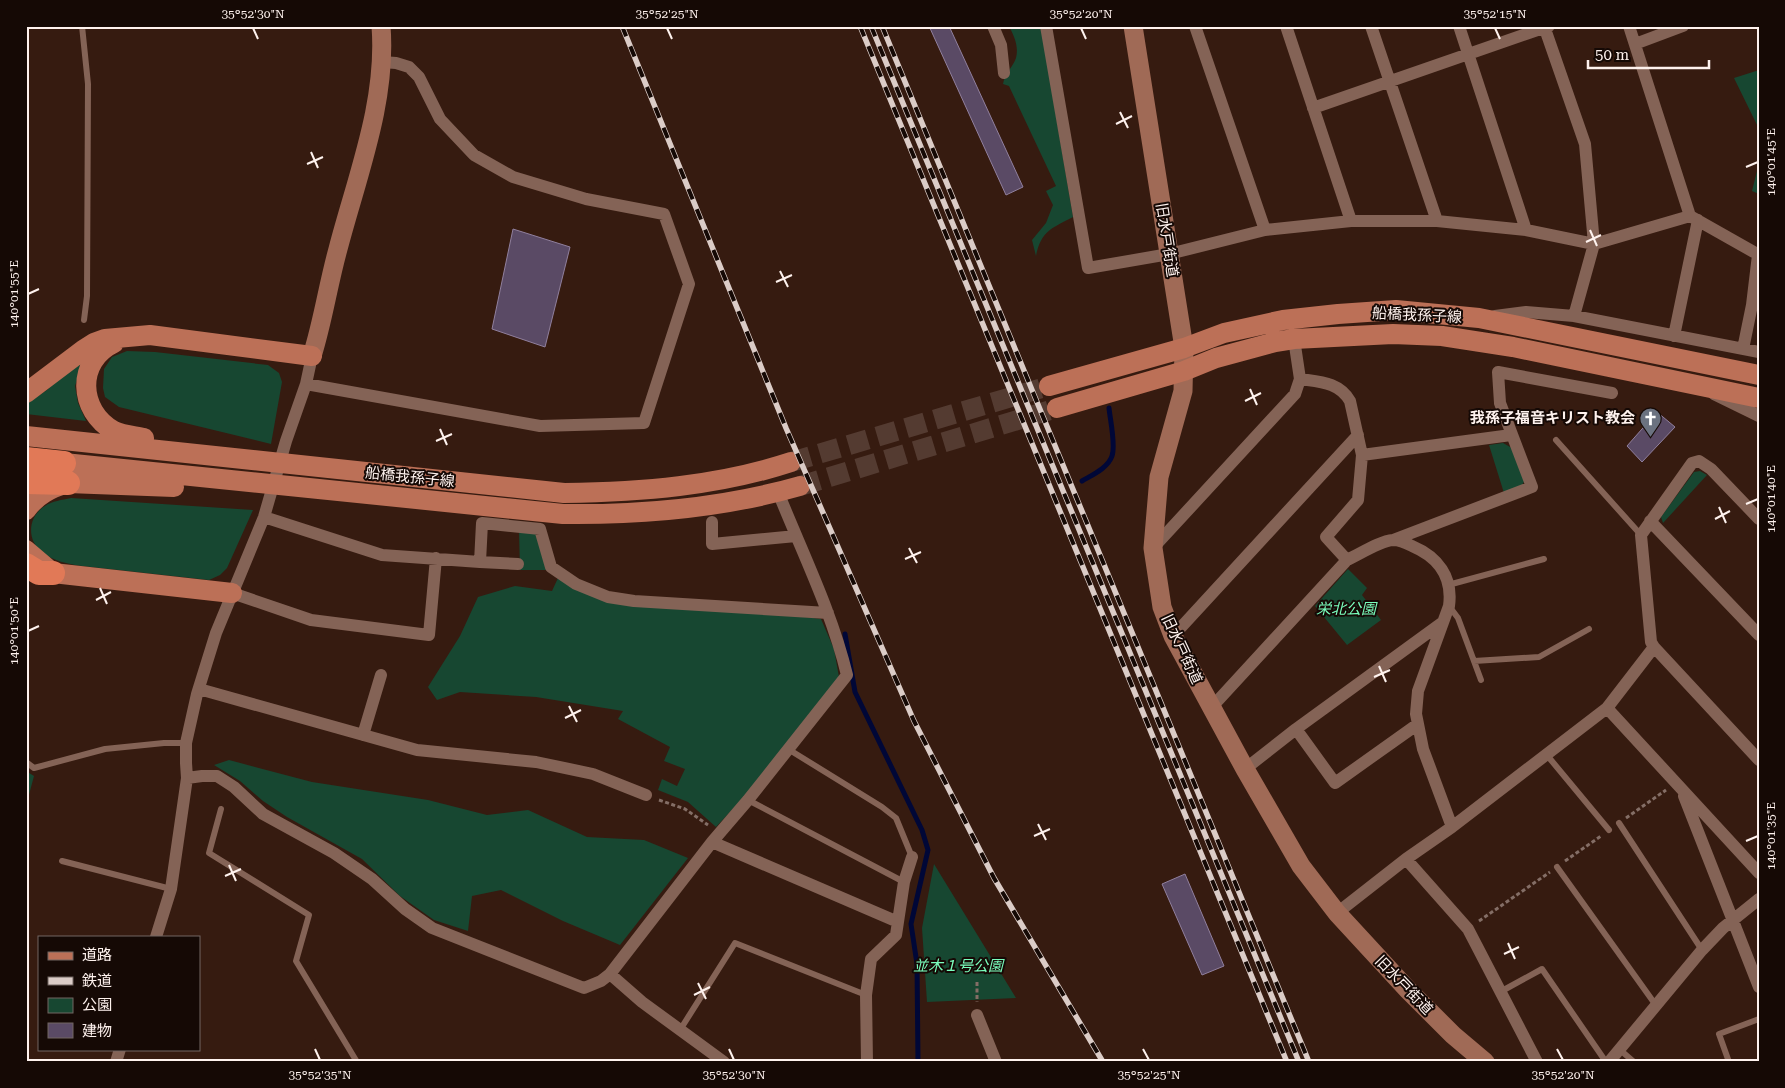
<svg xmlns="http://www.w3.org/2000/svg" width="1785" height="1088" font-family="'Roboto Serif','Noto Sans JP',serif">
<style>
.green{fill:#174731}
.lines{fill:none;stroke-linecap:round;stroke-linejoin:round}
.stream{stroke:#000737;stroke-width:5}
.building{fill:#5a4a65;stroke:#91809e}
.primary-tunnel{stroke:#543b31;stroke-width:20;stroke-dasharray:20 10;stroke-linecap:butt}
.path{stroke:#846e66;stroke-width:3;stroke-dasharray:4 2.5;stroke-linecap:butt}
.lane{stroke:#846356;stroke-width:6}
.street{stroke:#846356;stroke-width:12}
.secondary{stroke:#a06a56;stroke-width:19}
.primary{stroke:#bc7057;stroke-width:20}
.highway{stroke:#e17957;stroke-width:24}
.rail-casing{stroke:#dbccc7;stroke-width:5.5}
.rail{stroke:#150905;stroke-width:4;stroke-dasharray:11;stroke-linecap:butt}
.ticks{fill:none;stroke:#fef2ee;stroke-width:2}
.labels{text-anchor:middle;stroke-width:4;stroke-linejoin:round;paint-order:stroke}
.street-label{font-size:15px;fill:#fef2ee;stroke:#150905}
.poi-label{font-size:15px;font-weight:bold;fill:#fef2ee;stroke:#150905;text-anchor:end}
.park-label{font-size:15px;font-style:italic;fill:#7afebd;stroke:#150905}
.neatline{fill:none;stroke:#fef2ee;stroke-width:2}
.ticks-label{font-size:12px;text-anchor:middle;fill:#fef2ee}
</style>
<rect width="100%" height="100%" fill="#361b10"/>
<path class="green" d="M1009,26H1041L1073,217C1052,228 1041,231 1036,256L1032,240L1046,223L1053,205L1046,191L1056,186L1009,86L1003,84C1005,73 1013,67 1016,58C1019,46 1014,36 1009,26Z
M1756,71H1759V129L1734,78Z
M1759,163V194L1752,191Z
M127,351L155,352L268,365L279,373L282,382L271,444L119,407L105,397L103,388L104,369L112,357Z
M83,362L75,386L78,403L86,421L26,414V404L47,390L73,366Z
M1503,443L1512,448L1525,480L1521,487L1504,493L1489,445Z
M1700,471L1707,475L1663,523L1661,517L1694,472Z
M71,498L253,510L227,568L220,575L209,580L82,566C68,564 53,561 42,552C26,540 28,516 45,506C52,501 62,500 71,498Z
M519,530L535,532L547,570H520Z
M1348,569L1367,588L1362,595L1381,620L1347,645L1315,606Z
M558,578L572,588L821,619L834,649L839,677L744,797L716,827L688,802L658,790L662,779L677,786L685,769L664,761L670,747L618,719L623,711L536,697L460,692L437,700L428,687L460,636L478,597L515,586L552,591Z
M229,760L312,782L428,800L487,815L528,810L587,837L644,840L688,858L620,945L563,921L501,890L472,896L468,931L434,920L400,896L362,859L287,817L263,801L240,781L214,765Z
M26,771L34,776L26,806Z
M934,864L1016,998L927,1002L922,928Z"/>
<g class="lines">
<path class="stream" d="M1082,481C1092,475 1108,468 1112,456C1116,445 1110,419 1109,408
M845,634L855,692L922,830L928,850L911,924L917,964L918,1062"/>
</g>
<path class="building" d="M929,26H949L1023,187L1006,195Z
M513,229L570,247L545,347L492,329Z
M1657,412L1675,427L1642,462L1627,446Z
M1185,874L1224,966L1202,975L1162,884Z"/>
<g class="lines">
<path class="primary-tunnel" d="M791,462L1049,386
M800,486L1057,408"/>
<path class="path" d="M659,800L685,809L708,825
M1626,818L1666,790
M1565,861L1601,836
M1479,921L1550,872
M977,982V1002"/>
<path class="lane" d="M82,26L88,84L87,296L84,320
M1556,440L1641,535
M1448,585L1544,559
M1449,606L1458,618L1481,680
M1474,661L1539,657L1589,629
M788,749L882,807L896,818L912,857
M1546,754L1609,830
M26,762L34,768L105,749L164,743H186
M748,800L904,882
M221,809L209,853L309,915L296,961L357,1062
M1619,823L1702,950
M62,861L171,889
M1557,867L1655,1004
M1500,992L1542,969L1606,1062
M680,1030L735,943L866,995
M1619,1049L1634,1062
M1729,1062L1719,1034L1759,1019"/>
<path class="street" d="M993,26L1001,45L1004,73
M1046,26L1088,268L1169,254L1265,230L1351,221H1437L1526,230L1594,244L1690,216L1759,255
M1195,26L1265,230
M1286,26L1351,221
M1371,26L1437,221
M1459,26L1526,230
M1544,26L1585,144L1594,244L1574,316L1759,352
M1629,26L1690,216
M1635,44L1683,26
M1313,108L1549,26
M1495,316L1526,312L1574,316
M1674,336L1698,220
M1294,339L1300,379
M1743,349L1752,305L1758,255
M306,384L540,426L644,423L689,284L664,214L586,199L513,177L474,155L440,119L419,77L409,67L396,63L382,62
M1714,394L1759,416
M1362,455L1511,435
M264,517L382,555L480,562L482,523L540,529L551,567L576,584L608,597L634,601L828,613
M1650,521L1759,635
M712,522V544L796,536
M1393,540L1532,487L1500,403L1498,372L1612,393
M1153,548L1295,394L1300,379C1320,382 1339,382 1350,401L1362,455L1358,500L1326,537L1347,560
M480,562L518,564
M232,593L311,620L429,635L436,558
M1173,636L1358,435
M1654,647L1759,760
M199,689L417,750L536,762L593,774L646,795
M1211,708L1347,560C1360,554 1380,541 1393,540C1400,540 1406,543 1412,546C1438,557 1453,577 1449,606L1418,691L1416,714L1423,749L1452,827
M1607,708L1759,873
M1296,729L1335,783L1418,724
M363,735L381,675
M1245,769L1296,729L1443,622
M187,778L202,776H217L234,787L263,814L334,853L372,879L405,909L432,928L584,988L601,981L610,974L712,842L748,800L847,675C832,612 802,552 778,492
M1684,796L1759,987
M712,842L898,922
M1406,859L1468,929L1537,1062
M1337,913L1406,859L1452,827L1607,708L1654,647L1651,642L1641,535L1692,463L1699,461L1711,469L1759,519
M156,937L171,889L187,778L186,763V743L197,694L216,633L264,517L286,441L306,384L312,356
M610,974L642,1002L724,1062
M977,1015L996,1062
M116,1062L120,1049
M867,1062L866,995L871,959L896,935L904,882L912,857
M1609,1062L1702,950L1723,928L1759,899"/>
<path class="secondary" d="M1133,26L1184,348L1183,391L1159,477L1153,548L1162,607L1173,636L1245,769L1301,866L1337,913L1408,990L1453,1035L1485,1062
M312,356C323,321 328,285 338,249C357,176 387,102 381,26"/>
<path class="primary" d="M114,343C76,361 78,411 114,431C122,435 135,436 144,438
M1049,386L1184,348L1224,333L1283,320L1338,314L1396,310L1479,318L1759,375
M26,393L83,350L94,343L105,339L150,335L312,356
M1057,408L1184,371L1216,358L1275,342L1294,339L1393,334L1442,336L1513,347L1759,398
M26,436L564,493C641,492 718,486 791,462
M64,463L563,514C643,515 723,508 800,486
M26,510C37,495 51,488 68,483L174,487
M26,550L53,573L232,593"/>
<path class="highway" d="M26,459L64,463
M26,482L68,483
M26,565L39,573H53"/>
<defs>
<path id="rail" d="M622,26L786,428L914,721L994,878L1103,1062
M860,26L1287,1062
M871,26L1299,1062
M882,26L1309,1062"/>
</defs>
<use href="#rail" class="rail-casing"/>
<use href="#rail" class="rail"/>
</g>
<path class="ticks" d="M253,28L258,39M667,28L672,39M1081,28L1086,39M1495,28L1500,39M1120,112L1128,128M1116,124L1132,116M311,152L318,168M307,164L323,157M1746,167L1758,162M1590,230L1597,246M1586,242L1601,235M780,271L788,287M776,282L792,275M28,294L39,289M1250,389L1257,405M1245,401L1261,393M440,429L447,445M436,441L452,434M1746,504L1758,499M1719,507L1726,523M1715,519L1730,511M909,548L917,563M905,559L921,552M100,588L107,604M96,600L111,592M28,631L39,626M1379,666L1386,682M1374,677L1390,670M569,706L577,722M565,718L581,710M1038,824L1046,840M1034,836L1050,829M1746,841L1758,836M229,865L236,881M225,876L241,869M1508,943L1515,959M1504,954L1519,947M698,983L706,999M694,995L710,987M315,1049L320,1060M729,1049L734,1060M1143,1049L1149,1060M1557,1049L1563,1060"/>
<defs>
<symbol id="church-pin" viewBox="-11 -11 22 30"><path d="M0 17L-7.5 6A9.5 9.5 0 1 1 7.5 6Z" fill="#6b7280" stroke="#150905"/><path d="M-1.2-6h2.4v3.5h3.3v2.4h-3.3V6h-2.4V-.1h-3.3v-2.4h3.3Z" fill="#fff"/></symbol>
</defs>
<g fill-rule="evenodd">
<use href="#church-pin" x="1638" y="406" width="25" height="34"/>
</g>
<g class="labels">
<g class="street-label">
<text transform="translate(1167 240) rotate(81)" y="5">旧水戸街道</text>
<text transform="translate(1417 315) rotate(3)" y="5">船橋我孫子線</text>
<text transform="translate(410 477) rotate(6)" y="5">船橋我孫子線</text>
<text transform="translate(1182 649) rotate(65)" y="5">旧水戸街道</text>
<text transform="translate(1404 985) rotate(46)" y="5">旧水戸街道</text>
</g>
<g class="poi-label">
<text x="1635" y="423">我孫子福音キリスト教会</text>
</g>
<g class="park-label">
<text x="1346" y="614">栄北公園</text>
<text x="958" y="971">並木１号公園</text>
</g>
</g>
<rect width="1785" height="1088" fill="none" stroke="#150905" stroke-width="55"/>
<rect x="38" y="936" width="162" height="115" fill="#150905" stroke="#726662"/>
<rect x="48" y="952" width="25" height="8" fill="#bc7057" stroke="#726662"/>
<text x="82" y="960" font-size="15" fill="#fef2ee">道路</text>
<rect x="48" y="977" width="25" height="8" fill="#dbccc7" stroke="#726662"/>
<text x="82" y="986" font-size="15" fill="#fef2ee">鉄道</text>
<rect x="48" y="998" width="25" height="15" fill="#174731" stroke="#726662"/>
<text x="82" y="1010" font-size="15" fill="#fef2ee">公園</text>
<rect x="48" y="1023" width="25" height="15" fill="#5a4a65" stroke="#726662"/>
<text x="82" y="1036" font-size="15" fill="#fef2ee">建物</text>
<path d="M1588 60v8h121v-8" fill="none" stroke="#fef2ee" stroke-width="2.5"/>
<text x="1595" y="60" font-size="15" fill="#fef2ee" stroke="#150905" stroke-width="4" paint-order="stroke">50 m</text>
<rect x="28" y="28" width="1730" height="1032" class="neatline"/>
<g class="ticks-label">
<text x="253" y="18">35°52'30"N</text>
<text x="667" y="18">35°52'25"N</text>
<text x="1081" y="18">35°52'20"N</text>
<text x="1495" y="18">35°52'15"N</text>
<text transform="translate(1771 162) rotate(-90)" y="4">140°01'45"E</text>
<text transform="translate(14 294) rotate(-90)" y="4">140°01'55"E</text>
<text transform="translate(1771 499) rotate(-90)" y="4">140°01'40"E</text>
<text transform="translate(14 631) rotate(-90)" y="4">140°01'50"E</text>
<text transform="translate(1771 836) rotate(-90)" y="4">140°01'35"E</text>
<text x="320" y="1079">35°52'35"N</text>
<text x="734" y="1079">35°52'30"N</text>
<text x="1149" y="1079">35°52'25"N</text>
<text x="1563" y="1079">35°52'20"N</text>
</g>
</svg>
